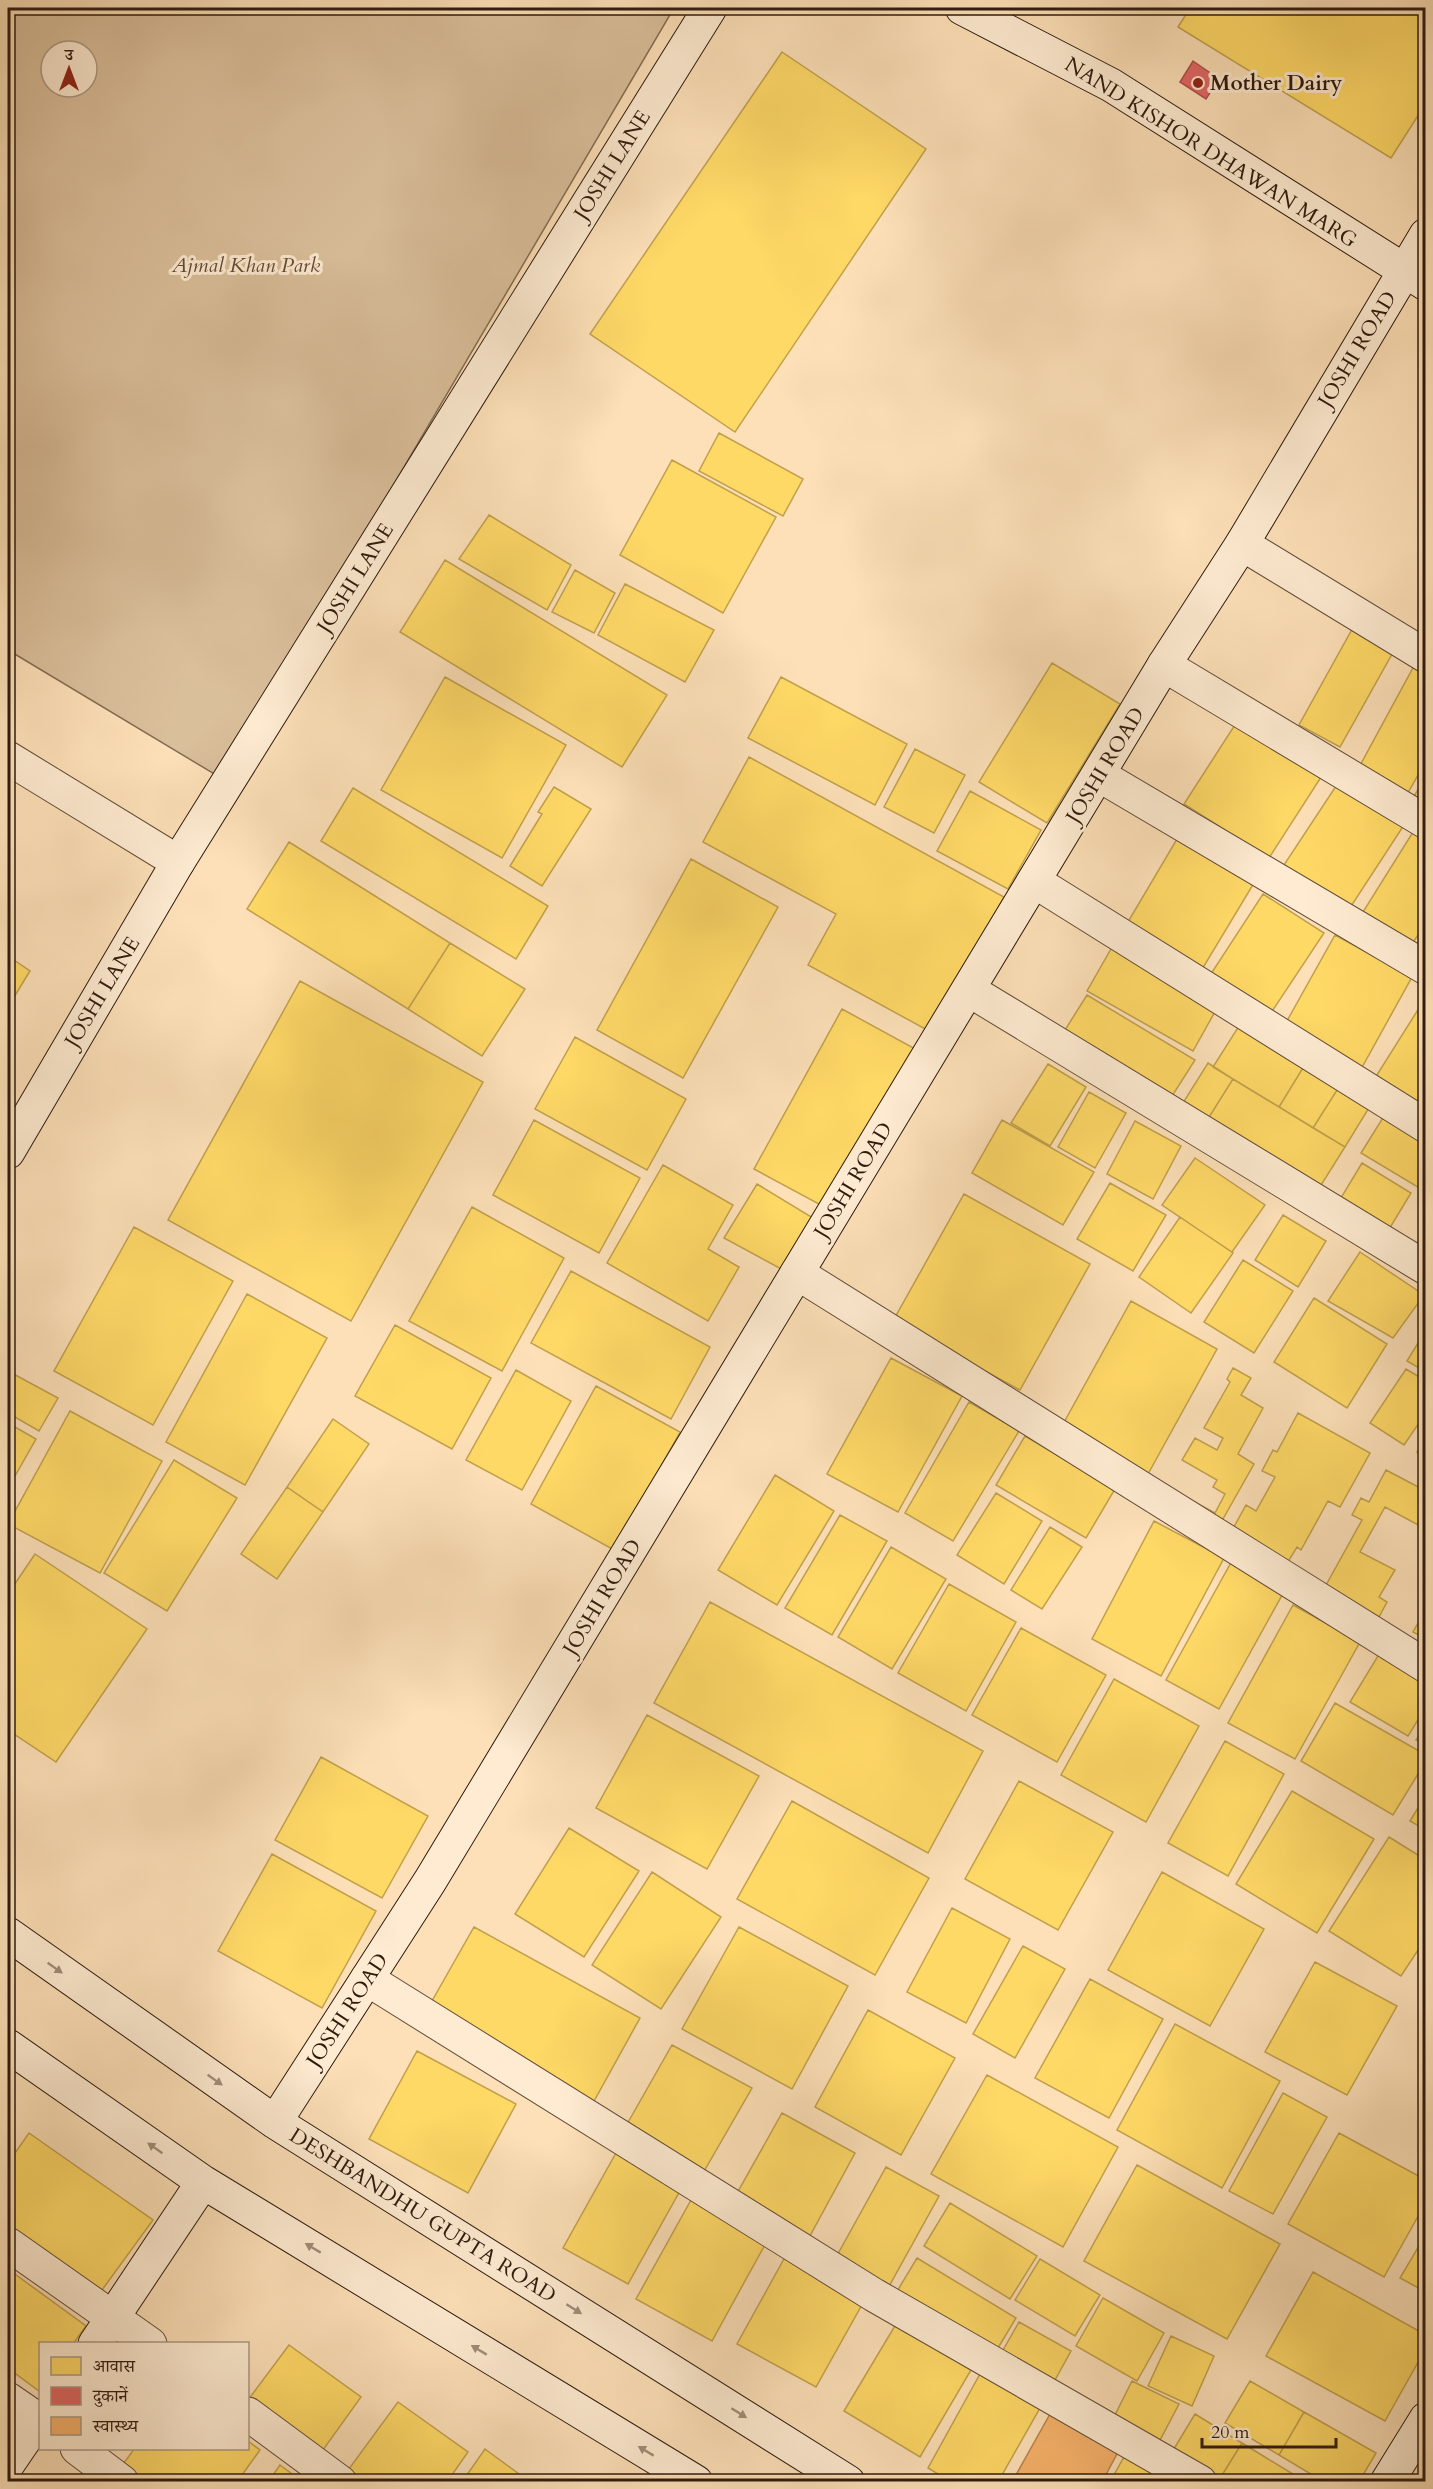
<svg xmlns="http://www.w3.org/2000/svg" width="1433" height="2489" font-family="Cardo,'Noto Serif Devanagari',serif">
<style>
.green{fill:#dabf9b;stroke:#846d54;stroke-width:1.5;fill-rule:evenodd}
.homes{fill:#ffd966;stroke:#c0a04c;stroke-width:1.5}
.shops{fill:#e06666;stroke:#ab504c;stroke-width:1.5}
.health{fill:#f6b26b;stroke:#ba854f;stroke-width:1.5}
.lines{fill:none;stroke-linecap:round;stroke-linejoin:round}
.street-casing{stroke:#624c38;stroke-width:35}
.secondary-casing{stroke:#2e1b0e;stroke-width:35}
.street{stroke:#feebd1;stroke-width:33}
.secondary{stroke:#feebd1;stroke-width:33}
.oneway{fill:#a08d79}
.poi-dot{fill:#8f2418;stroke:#feebd1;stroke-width:2}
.labels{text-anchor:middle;stroke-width:6;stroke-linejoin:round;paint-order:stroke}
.poi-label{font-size:21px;font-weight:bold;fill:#2e1b0e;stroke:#feebd1;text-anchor:start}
.street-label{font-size:21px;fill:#2e1b0e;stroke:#feebd1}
.park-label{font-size:21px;font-style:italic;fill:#624c38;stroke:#feebd1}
</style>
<rect width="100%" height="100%" fill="#fde0b8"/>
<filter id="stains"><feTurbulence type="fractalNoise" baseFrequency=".00333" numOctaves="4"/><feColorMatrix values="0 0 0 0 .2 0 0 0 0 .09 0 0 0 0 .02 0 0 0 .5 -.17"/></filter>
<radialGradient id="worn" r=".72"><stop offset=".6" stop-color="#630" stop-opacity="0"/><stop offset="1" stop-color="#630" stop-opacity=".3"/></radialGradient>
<path class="green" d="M8,8H674L221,778L8,650ZM51,51H87V87H51Z"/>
<path class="homes" d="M1190,8H1426V103L1391,158L1178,27Z
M782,52L926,149L735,432L590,334Z
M719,433L803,479L783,516L699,471Z
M672,460L776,517L723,613L620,555Z
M489,515L571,565L547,610L459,559Z
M445,560L667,695L622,767L400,632Z
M575,570L615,593L594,633L552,612Z
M625,584L714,630L685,682L598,635Z
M1355,624L1396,647L1340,747L1299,725Z
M1052,663L1120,704L1047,823L979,782Z
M1414,666L1426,672V761L1405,798L1357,771Z
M445,677L566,745L502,858L381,790Z
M781,677L907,744L875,805L748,738Z
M1240,717L1325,771L1269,858L1184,804Z
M915,749L965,775L934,833L884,807Z
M749,757L1004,897L929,1031L808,965L836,914L703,842Z
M1426,776V805L1413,798Z
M1340,780L1406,822L1346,914L1280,871Z
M554,787L591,809L542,886L510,866L542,814L538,812Z
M353,788L548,906L516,959L321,841Z
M970,791L1041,830L1008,889L937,851Z
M1418,824L1426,829V923L1408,950L1358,920Z
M1177,839L1254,883L1198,976L1122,932Z
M289,842L450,943L408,1009L247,909Z
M691,859L778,907L683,1078L597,1030Z
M1263,894L1324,933L1265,1022L1205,983Z
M1335,935L1412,977L1360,1071L1283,1028Z
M1115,942L1221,1001L1193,1051L1087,991Z
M450,943L525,989L482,1056L408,1009Z
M8,956L30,971L8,1007Z
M300,981L483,1082L351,1321L168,1220Z
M1087,995L1195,1060L1167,1104L1060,1038Z
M1426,997V1121L1370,1086Z
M842,1009L919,1051L830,1210L754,1169Z
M1244,1018L1309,1058L1279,1107L1213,1067Z
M575,1037L686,1099L647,1170L535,1109Z
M1309,1058L1344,1079L1313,1128L1279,1107Z
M1208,1063L1233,1079L1206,1122L1181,1106Z
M1048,1064L1086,1087L1050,1146L1011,1123Z
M1233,1079L1345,1147L1318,1190L1206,1122Z
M1344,1079L1375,1098L1345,1147L1313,1128Z
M1089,1092L1126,1113L1095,1168L1058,1147Z
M1389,1108L1426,1130V1192L1361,1153Z
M534,1120L640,1178L599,1253L493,1195Z
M1002,1120L1094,1172L1063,1225L972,1173Z
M1135,1121L1181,1146L1153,1199L1107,1174Z
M1195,1158L1265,1205L1232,1252L1162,1205Z
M1362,1163L1411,1193L1385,1236L1336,1206Z
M663,1165L733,1205L708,1249L739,1267L708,1321L607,1263Z
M1110,1183L1166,1215L1133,1271L1077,1239Z
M757,1184L813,1218L785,1271L724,1238Z
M964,1194L1090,1264L1020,1390L893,1321Z
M472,1207L564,1258L502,1371L409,1321Z
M1283,1215L1326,1241L1298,1287L1255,1260Z
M1180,1217L1233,1253L1191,1313L1139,1277Z
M134,1227L233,1281L153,1425L54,1371Z
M1360,1252L1424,1295L1393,1338L1328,1301Z
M1243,1260L1293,1291L1254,1353L1204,1322Z
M571,1271L710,1347L671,1419L531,1343Z
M247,1294L327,1338L245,1485L166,1442Z
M1314,1298L1387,1344L1347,1408L1274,1362Z
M1131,1301L1217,1349L1148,1474L1062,1426Z
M395,1325L491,1378L452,1449L355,1396Z
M1426,1330V1372L1407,1361Z
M891,1358L962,1396L898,1512L827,1474Z
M1233,1368L1251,1378L1241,1395L1263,1408L1238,1454L1254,1464L1219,1526L1167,1487L1215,1513L1225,1494L1213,1487L1217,1480L1182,1460L1195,1438L1217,1450L1223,1438L1204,1428L1230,1382L1227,1379Z
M1406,1369L1426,1381V1413L1404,1445L1370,1423Z
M516,1370L571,1401L522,1490L466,1460Z
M8,1371L58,1398L39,1431L8,1413Z
M596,1386L680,1432L614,1550L531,1504Z
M969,1402L1019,1431L953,1541L905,1513Z
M70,1411L162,1461L100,1573L8,1524Z
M1298,1413L1370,1453L1340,1507L1328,1501L1301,1550L1297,1547L1286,1565L1230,1534L1246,1505L1256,1511L1275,1477L1262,1471L1273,1450L1277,1452Z
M333,1419L369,1444L323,1512L287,1487Z
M8,1423L36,1439L15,1476L8,1472Z
M1025,1436L1115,1489L1086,1538L996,1485Z
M1426,1438V1458L1417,1452Z
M174,1460L237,1498L167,1611L104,1573Z
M1386,1470L1426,1491V1515L1420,1526L1385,1507L1360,1552L1395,1570L1379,1597L1387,1602L1379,1617L1325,1587L1362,1520L1352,1515L1361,1498L1369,1502Z
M775,1475L834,1511L777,1605L718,1570Z
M287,1487L323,1512L277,1579L241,1554Z
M996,1493L1042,1521L1004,1584L957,1555Z
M840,1515L887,1541L832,1635L785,1608Z
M1154,1521L1224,1558L1161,1676L1092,1639Z
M1050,1527L1082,1547L1042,1609L1011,1590Z
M891,1547L946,1579L892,1669L838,1637Z
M35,1554L147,1629L56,1762L8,1730V1594Z
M1233,1559L1286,1588L1219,1709L1166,1680Z
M949,1584L1016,1622L966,1711L898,1673Z
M710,1602L983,1751L928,1853L654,1703Z
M1293,1605L1360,1642L1295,1759L1228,1723Z
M1426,1609V1639L1413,1632Z
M1021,1628L1106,1675L1057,1762L972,1715Z
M1384,1646L1426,1670V1707L1408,1736L1350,1702Z
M1114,1679L1199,1726L1146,1822L1061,1775Z
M1335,1703L1426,1755V1761L1393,1815L1301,1761Z
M647,1715L759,1776L707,1869L596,1808Z
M1426,1724V1745L1416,1740Z
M1225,1741L1284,1774L1228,1876L1168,1843Z
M321,1757L428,1816L382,1898L275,1840Z
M1019,1781L1113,1832L1058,1930L965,1879Z
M1292,1791L1374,1839L1317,1933L1236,1884Z
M1426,1795V1830L1410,1821Z
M792,1801L929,1878L875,1975L737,1899Z
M569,1828L639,1871L584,1957L515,1914Z
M1389,1837L1426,1860V1938L1401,1976L1329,1931Z
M272,1854L376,1911L322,2008L218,1951Z
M652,1872L721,1917L661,2009L592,1965Z
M1162,1872L1264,1929L1210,2026L1108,1970Z
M952,1908L1010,1939L966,2023L907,1992Z
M474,1927L640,2018L588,2112L428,2008Z
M739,1927L848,1986L792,2089L682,2029Z
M1023,1946L1065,1969L1015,2058L973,2034Z
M1315,1962L1397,2006L1347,2095L1265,2052Z
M1426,1965V1980L1419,1976Z
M1090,1979L1163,2019L1109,2118L1035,2078Z
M868,2010L955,2058L901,2155L815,2107Z
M1175,2024L1280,2081L1222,2188L1117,2130Z
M672,2045L752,2088L699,2180L622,2133Z
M417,2051L516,2104L468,2193L369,2139Z
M987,2075L1118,2147L1063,2247L931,2174Z
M1283,2093L1327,2117L1273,2214L1229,2191Z
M782,2113L855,2153L805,2245L731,2204Z
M29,2133L153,2220L102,2290L8,2229V2163Z
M1339,2133L1426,2180V2202L1384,2277L1288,2224Z
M616,2153L681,2189L628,2284L563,2248Z
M1137,2165L1280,2244L1227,2339L1084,2261Z
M886,2167L939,2196L887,2290L834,2261Z
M691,2200L767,2241L712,2341L636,2299Z
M950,2203L1037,2256L1010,2299L924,2246Z
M1426,2234V2292L1400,2278Z
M785,2257L864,2301L816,2387L737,2344Z
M917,2258L1016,2318L992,2358L893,2298Z
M1040,2259L1100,2295L1075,2336L1015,2300Z
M8,2269L86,2326L73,2344H40V2388L39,2391L8,2368Z
M1313,2272L1426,2335V2348L1385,2421L1266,2356Z
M1103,2298L1164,2333L1137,2381L1076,2346Z
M1019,2322L1071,2351L1050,2389L998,2359Z
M896,2324L971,2370L920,2457L844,2411Z
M1171,2336L1214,2356L1192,2406L1148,2386Z
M289,2345L361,2397L318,2457L248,2400Z
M980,2374L1040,2408L998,2482H951L928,2468Z
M1132,2381L1179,2404L1158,2444L1112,2421Z
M1250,2381L1304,2412L1279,2455L1225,2423Z
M398,2402L468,2452L447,2482H349L343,2477Z
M1304,2412L1376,2453L1359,2482H1324L1279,2455Z
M1195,2414L1242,2443L1219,2480L1172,2452Z
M248,2441L260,2450L237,2482H147L123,2464L135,2448H248Z
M1242,2443L1306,2482L1219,2480Z
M485,2449L530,2482H462Z
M1124,2457L1167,2482H1110Z
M280,2465L303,2482H268Z"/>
<path class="shops" d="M1193,61L1219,79L1206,99L1180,82Z"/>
<path class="health" d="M1050,2414L1118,2452L1102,2482H1012Z"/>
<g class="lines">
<defs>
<path id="street" d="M1242,544L1426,656
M1164,665L1426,822
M8,758L178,862
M1099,775L1426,968
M1034,881L1426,1126
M969,990L1426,1268
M797,1273L1426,1666
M367,1979L874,2295L1200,2482
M8,2244L150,2344
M8,2399L40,2421
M248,2414L340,2482
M77,2448L122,2482"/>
<path id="secondary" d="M962,8L1111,85L1426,284
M8,1152L178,862L710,8
M8,1934L275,2122L848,2482
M8,2046L203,2182L696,2482
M275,2122L430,1881L1164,665L1242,544L1426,235
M95,2344L203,2182
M8,2464L40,2417
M1387,2482L1426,2419"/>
</defs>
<use href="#street" class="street-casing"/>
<use href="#secondary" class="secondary-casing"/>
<use href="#street" class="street"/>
<use href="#secondary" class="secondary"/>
</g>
<defs><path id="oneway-solid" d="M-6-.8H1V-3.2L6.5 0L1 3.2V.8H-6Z" transform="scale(1.5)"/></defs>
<g class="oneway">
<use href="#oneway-solid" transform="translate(55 1968) rotate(35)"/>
<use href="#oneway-solid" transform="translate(215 2080) rotate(35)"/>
<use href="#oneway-solid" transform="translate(155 2148) rotate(-145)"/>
<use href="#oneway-solid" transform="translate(313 2248) rotate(-149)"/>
<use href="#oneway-solid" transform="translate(574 2309) rotate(32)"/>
<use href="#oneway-solid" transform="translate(479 2350) rotate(-149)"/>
<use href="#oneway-solid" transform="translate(739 2413) rotate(32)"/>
<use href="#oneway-solid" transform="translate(646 2451) rotate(-149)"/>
</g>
<circle class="poi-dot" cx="1198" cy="83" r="6"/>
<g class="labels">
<g class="poi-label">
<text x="1210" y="90">Mother Dairy</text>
</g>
<g class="street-label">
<text transform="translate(1211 152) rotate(32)" y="7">NAND KISHOR DHAWAN MARG</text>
<text transform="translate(612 165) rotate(-58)" y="7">JOSHI LANE</text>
<text transform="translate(1357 349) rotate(-59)" y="7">JOSHI ROAD</text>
<text transform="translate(355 578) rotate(-58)" y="7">JOSHI LANE</text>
<text transform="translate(1105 765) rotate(-59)" y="7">JOSHI ROAD</text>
<text transform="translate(102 992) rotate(-59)" y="7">JOSHI LANE</text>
<text transform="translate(853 1180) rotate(-59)" y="7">JOSHI ROAD</text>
<text transform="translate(602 1597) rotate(-59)" y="7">JOSHI ROAD</text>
<text transform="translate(347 2010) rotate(-57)" y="7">JOSHI ROAD</text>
<text transform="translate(423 2215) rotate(32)" y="7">DESHBANDHU GUPTA ROAD</text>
</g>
<g class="park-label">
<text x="246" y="272">Ajmal Khan Park</text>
</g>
</g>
<rect width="1433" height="2489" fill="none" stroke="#fde0b8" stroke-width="30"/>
<rect x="9" y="9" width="1415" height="2471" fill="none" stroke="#2e1b0e" stroke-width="3"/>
<rect x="15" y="15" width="1403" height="2459" fill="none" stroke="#2e1b0e" stroke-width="1.5"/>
<rect x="39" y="2342" width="210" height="108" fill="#feebd1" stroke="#ab9883" stroke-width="1.5"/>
<rect x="51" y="2357" width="30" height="18" fill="#ffd966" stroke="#ab9883" stroke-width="1.5"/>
<text x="93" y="2372" font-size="18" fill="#2e1b0e">आवास</text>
<rect x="51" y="2387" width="30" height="18" fill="#e06666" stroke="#ab9883" stroke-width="1.5"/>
<text x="93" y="2402" font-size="18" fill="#2e1b0e">दुकानें</text>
<rect x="51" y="2417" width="30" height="18" fill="#f6b26b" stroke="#ab9883" stroke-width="1.5"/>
<text x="93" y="2432" font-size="18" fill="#2e1b0e">स्वास्थ्य</text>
<g transform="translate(69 69)"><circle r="28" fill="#feebd1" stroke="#ab9883" stroke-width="1.5"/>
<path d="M0-4.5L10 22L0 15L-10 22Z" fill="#8f2418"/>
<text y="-9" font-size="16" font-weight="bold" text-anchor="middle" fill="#2e1b0e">उ</text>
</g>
<path d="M1202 2438v9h134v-9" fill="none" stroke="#2e1b0e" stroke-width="3"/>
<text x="1211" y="2438" font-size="18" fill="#2e1b0e" stroke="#feebd1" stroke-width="4.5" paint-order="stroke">20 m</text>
<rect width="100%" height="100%" filter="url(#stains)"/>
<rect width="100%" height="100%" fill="url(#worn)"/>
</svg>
